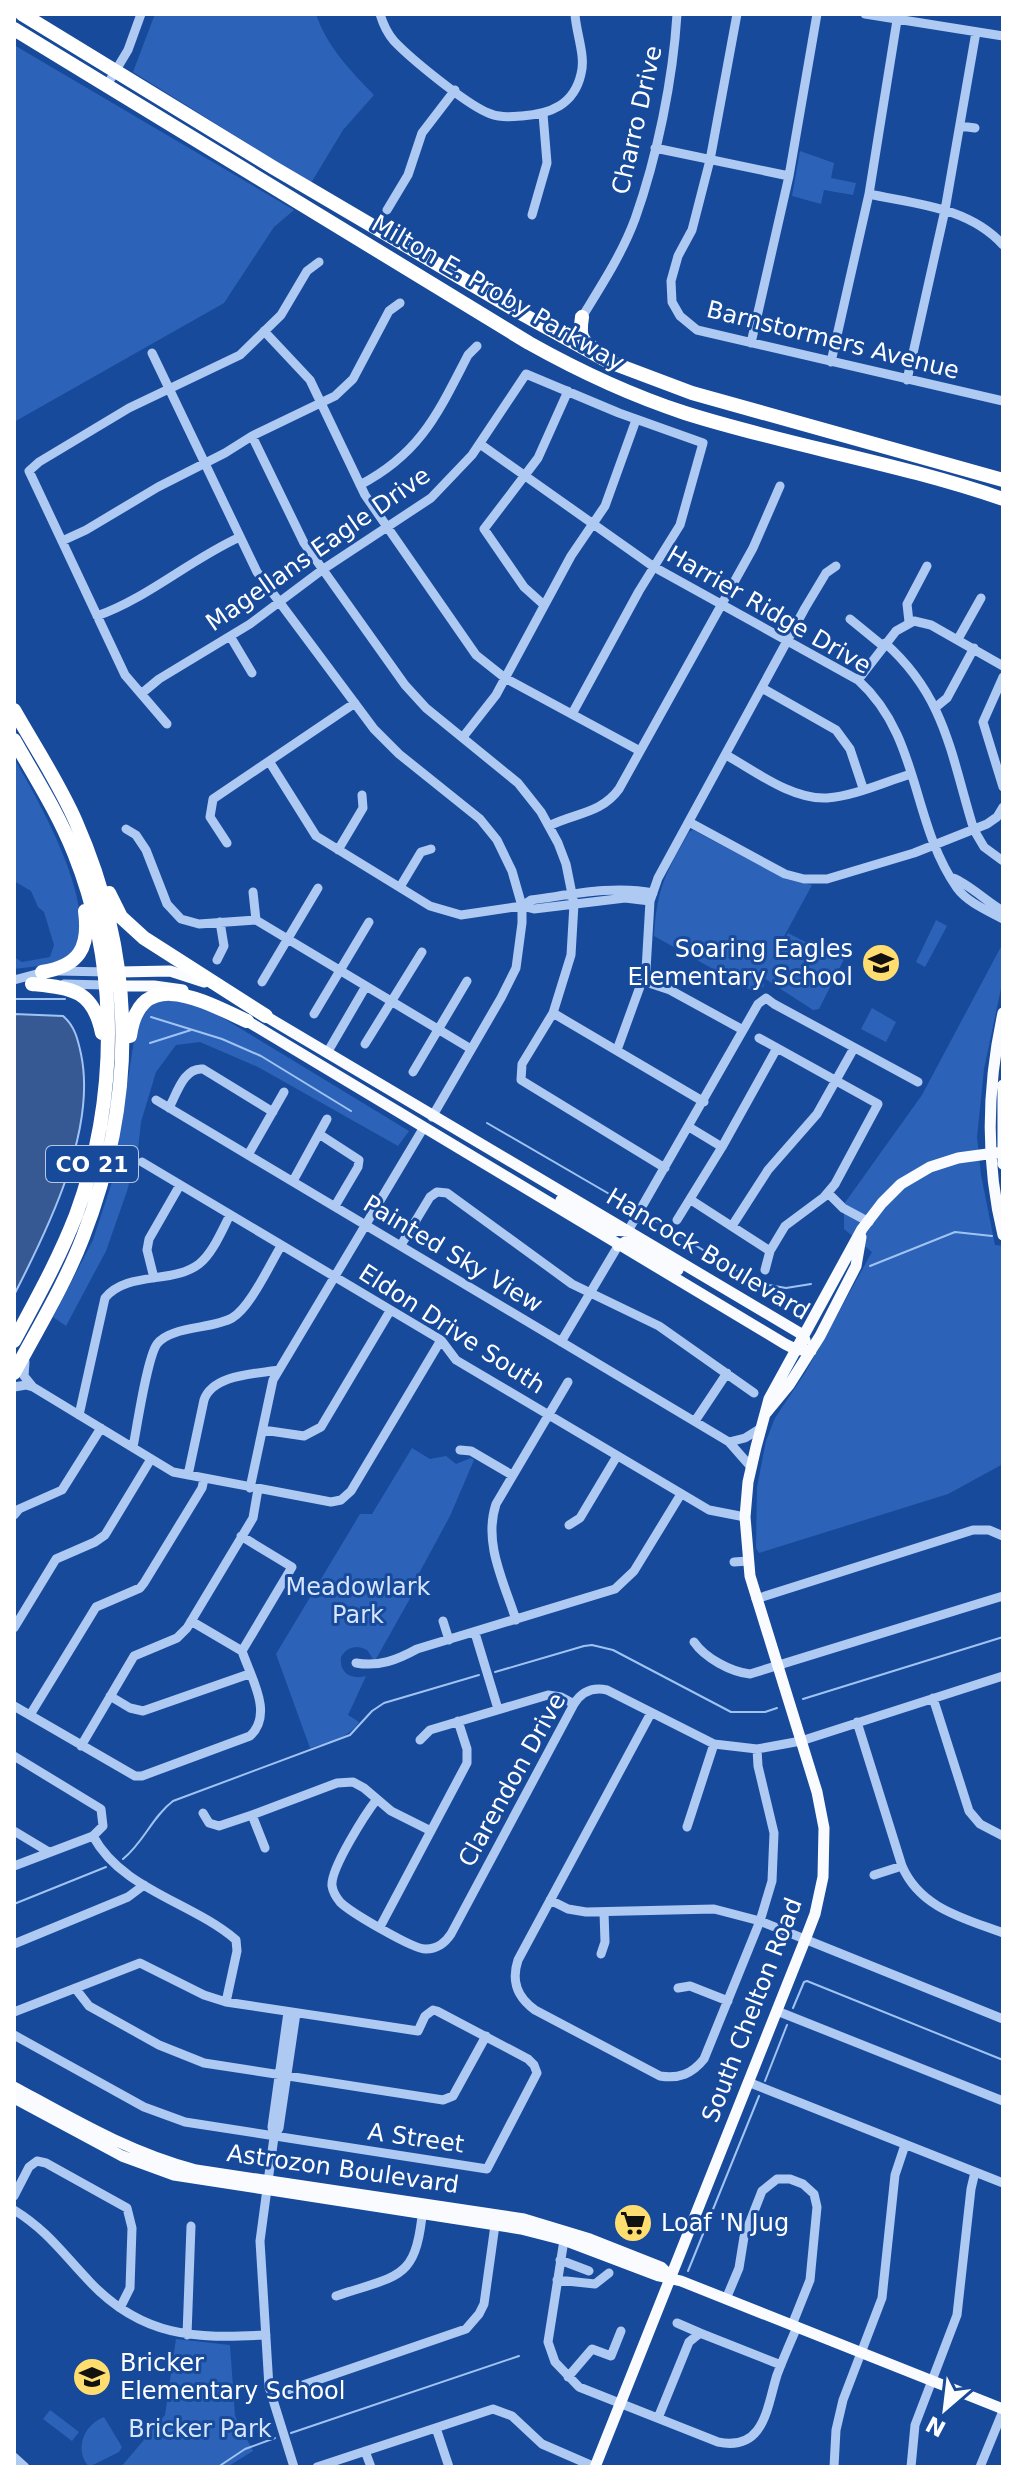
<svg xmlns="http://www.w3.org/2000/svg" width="1017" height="2481" font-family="'DejaVu Sans',sans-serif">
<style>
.green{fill:#2c63b8}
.water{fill:#365994;stroke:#a1c3f4;stroke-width:2}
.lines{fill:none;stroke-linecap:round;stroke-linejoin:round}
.stream{stroke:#a1c3f4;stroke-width:2}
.minor{stroke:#aec9f2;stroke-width:9}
.major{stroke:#f9fbff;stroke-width:11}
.highway{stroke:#fff;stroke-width:14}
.labels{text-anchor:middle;stroke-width:6;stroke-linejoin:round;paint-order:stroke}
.shield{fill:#184a9b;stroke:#bac9e1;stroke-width:2}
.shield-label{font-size:22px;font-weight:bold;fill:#fff}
.street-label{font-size:24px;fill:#fff;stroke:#184a9b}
.poi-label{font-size:24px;fill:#fff;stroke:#184a9b;text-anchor:start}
.park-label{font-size:24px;fill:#d6e5fc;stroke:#184a9b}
</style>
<rect width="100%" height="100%" fill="#184a9b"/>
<path class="green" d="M155,14H316C327,47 350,70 374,95L343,130L311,183L133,72Z
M14,45L294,210L274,227L224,303L14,422Z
M800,151L834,163L831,178L856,183L853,195L824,190L821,204L792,196Z
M14,758C38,800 99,905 75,952L55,964L14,969V957L22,962L50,957L54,945L44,912L38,907L31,891L14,881Z
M693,830L786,879L812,885L769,964L788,933L811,945L830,949L844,959L819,1009L813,1010L764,978L765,972L762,977L764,986L756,993L654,936C657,887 666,873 689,832Z
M936,920L947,926L925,967L916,962Z
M1003,943V979L984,1069L977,1137L981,1175L995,1245L1003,1246V1464L948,1494L759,1553L756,1548L757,1487L766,1441L775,1418L805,1373L872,1252L844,1229V1204L922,1095Z
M162,998L200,1004L409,1131L398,1146L258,1067L200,1042L176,1045L156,1072L141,1122L138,1149L127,1191L106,1251L66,1326L53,1317L93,1240L112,1182L138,1015Z
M872,1008L896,1022L886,1042L861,1029Z
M412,1448L430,1459L446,1456L456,1464L471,1458L474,1460L450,1516L417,1577V1586L376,1659H373L367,1650C356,1644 347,1647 341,1657C339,1674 352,1680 366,1676L348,1715L359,1722C349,1738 328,1742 310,1748L276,1654L360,1514H372Z
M176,2339L230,2345L235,2416L253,2451L227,2467H121L165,2415Z
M50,2410L79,2432L72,2441L43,2419Z
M104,2417L122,2447L119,2452L89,2467C74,2450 83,2425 104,2417Z"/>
<path class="water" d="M14,1014L63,1016C75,1026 78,1040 81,1054C97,1130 48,1229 14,1295Z"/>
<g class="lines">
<path class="stream" d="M14,999H65
M151,1017L222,1039L261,1056L351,1111
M150,1043L191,1030
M487,1123L630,1206
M654,1220L757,1283L786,1288L811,1284
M870,1266L955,1232L992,1236
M495,1672L584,1646L592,1645L613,1650L731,1712H765L777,1708
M803,1699L1003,1637
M123,1859C144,1842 152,1817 173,1801L350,1735L372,1711L384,1703L479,1675
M14,1904L106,1867
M793,2008L804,1982L807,1981L1003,2060
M765,2081L787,2025
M688,2271L759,2096
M291,2433L519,2356
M218,2467L245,2449L275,2438"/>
<path class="minor" d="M380,14C383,24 387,33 394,41C411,59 464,102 486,112C498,118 509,117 522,116C550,114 574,105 581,74C586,56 576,33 575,14
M737,14L710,160L692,230L678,256L671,281L672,302L680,316L697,330L1003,401
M865,14L1003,36
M107,85L128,50L141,14
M960,126L975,128
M655,148L789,176
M869,194C915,204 969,207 1003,245
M387,210L408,175L422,133L455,90
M532,215L547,163L543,114
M582,317C601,286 622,254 635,219C657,157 673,80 677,14
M264,331L310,380L365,495L476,655L505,678L640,751
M751,343L789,176L817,14
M152,353L257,572L374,729L399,754L480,819L497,840L512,871L522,906V923L516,968L501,998L432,1117
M831,362L869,194L898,14
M907,380L945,210L976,32
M252,436L304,543L405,685L426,708L518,783L541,812L558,843L566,864L574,904L571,955L553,1013L522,1064L521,1080L665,1168
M480,444L654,567L858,680C921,737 910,820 957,888C967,902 988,911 1003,919
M360,485C421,453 438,413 468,355L477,346
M62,541L86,530L158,487L225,453L252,436L335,396L353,379L389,311L400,303
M544,605L524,587L484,529L538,458L568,391
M97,616C148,598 191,559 240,537
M850,619L883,646
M909,622L907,604L927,566
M230,636L252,673
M958,639L981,598
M885,643C946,697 951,756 974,830L984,847L1003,861
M1003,677L983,722L1003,787
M858,680L896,631L914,621L931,625L1003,666
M762,688L836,730L850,749L863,788
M141,694L159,679L250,624L322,570L431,498L472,455L526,374L619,413L703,443L680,525L639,591L572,714
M936,707L947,698L974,648
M167,724L125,675L29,471L39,462L129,408L240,355L281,315L307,271L319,262
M463,737L496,695L571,556L605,506L636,420
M726,755C755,771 792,800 827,798C855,796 884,782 911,774
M269,761L316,836L430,906L461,915L522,906L531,900C570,895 613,885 653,893
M689,822L785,874L804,879H827L914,853L987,824L997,817L1003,807
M549,826C574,813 601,814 619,789L753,548L780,486
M126,829L136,835L146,850L167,904L181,919L199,924L256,920L471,1049
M227,843L210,817L213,799L355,703
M338,850L363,808L362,795
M953,878C969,884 987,902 1003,911
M400,887L421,852L431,849
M253,892L256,920
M522,906L534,909L625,898L650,901
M217,960L224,946L220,922
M58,971L108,972
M14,980L44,972
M643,981L670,990L743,1030
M262,982L318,888
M64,984L104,985
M553,1013L704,1102
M314,1014L369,922
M759,1038L878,1104L835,1184L824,1197L785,1226L770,1251L765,1270
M365,1044L422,952
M617,1050L646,970L650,901L658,878L805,608L826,573L836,566
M327,1053L366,986
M413,1072L467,981
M156,1100L729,1442L751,1467
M169,1108C177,1093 184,1067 203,1069L273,1112
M689,1127L722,1147
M319,1134L359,1160L358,1167L335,1206
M248,1155L284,1092
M142,1162L441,1340L456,1360L709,1510L745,1517
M293,1181L327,1119
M828,1193L843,1208L869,1222
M691,1200L770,1251
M677,1220L722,1147L777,1048
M732,1226L768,1170L817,1114L854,1048
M628,1231L758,1004L766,998L774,1004L918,1082
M401,1245L430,1197L437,1192L447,1193L572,1284L659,1326L754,1393
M154,1278L147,1250L149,1239L180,1185
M561,1342L618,1246
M25,1362L24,1376L33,1387L173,1472L331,1502L341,1500L351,1491L441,1340
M14,1387L26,1385L33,1387
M79,1415L105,1298C127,1271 173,1284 199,1264C213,1253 222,1230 230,1215
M695,1421L727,1373
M263,1430L304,1436L321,1427L390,1311
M729,1442L745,1438L761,1428
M133,1447C137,1427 147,1358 157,1344C170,1326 213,1329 232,1318C250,1308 270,1264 281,1246
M460,1450L471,1451L512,1475
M188,1475L204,1400C213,1374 256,1374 279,1370
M250,1488L273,1380L424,1127
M14,1515L19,1509L62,1490L101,1428
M569,1525L580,1518L617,1456
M734,1562L748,1561
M756,1599L973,1530H989L1003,1536
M516,1620C504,1582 483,1543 496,1504L568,1382
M191,1621L242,1651
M443,1621L449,1640
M14,1628L56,1559L95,1542L105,1535L151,1459
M475,1633L498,1709
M694,1642C705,1658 731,1672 750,1674L1003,1596
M356,1663C379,1667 397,1660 417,1649L615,1589L634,1571L681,1494
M110,1696L130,1708L143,1711L249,1674
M933,1698L969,1811L980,1824L1003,1836
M14,1706L135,1776H142L250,1736C274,1714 251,1678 242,1651L292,1567L241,1536
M651,1713L518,1960C511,1981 517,1997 535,2010L660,2076C679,2079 692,2074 704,2059L760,1921L772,1881L774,1833L758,1766L757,1749
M30,1715L96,1607L140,1588L144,1583L202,1488L204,1479
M857,1722L902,1866C920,1908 963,1918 1003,1933
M420,1740L430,1730L548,1695L561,1697L574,1704
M81,1746L134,1656L177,1638L187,1628L253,1518L258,1489
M14,1756L101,1809L103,1826L93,1836
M377,1799C366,1813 330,1869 332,1886C333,1892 336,1897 340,1902C350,1912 414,1950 426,1949C438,1949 445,1943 451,1934L574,1704C582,1691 593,1687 607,1690L714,1744L757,1749L801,1741L1003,1676
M203,1813L209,1823L219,1826L252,1815L265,1848
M252,1815L337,1783L353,1782L364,1788L391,1811L431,1831
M687,1827L714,1744
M14,1831L49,1852
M93,1836C122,1890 192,1902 236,1940L237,1951L226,2002
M14,1866L93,1836
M874,1875L902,1866
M550,1900L568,1909L586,1912L714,1909L760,1921L1003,2019
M380,1927L467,1763V1749L458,1721
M14,1944L128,1897L144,1885
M601,1954L605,1942L604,1912
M75,1988L89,2006L159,2045L204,2063L443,2100L453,2096L486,2036
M678,1988L690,1986L728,2001
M777,2011L1003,2101
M14,2012L140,1963L204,1995L226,2002L418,2031L425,2016L433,2010L437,2011L528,2059L534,2065L537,2073L487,2169L185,2122L144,2107L14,2035
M748,2082L1003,2183
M274,2137L272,2127L288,2012
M14,2196L29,2167L37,2161L46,2163L127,2208L132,2228L130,2288L120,2308
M14,2210C47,2230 64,2255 90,2282C142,2337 195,2339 266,2335
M564,2240L548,2342L555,2362L579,2387L718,2442C765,2452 767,2406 777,2375C783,2359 790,2343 797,2327
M560,2260L589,2271
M557,2280L595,2284L609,2273
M336,2296C401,2274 416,2281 423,2207
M726,2299L739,2268L744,2237L762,2191L777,2179H790L803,2184L814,2194L817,2207L810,2280L792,2325
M677,2323L700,2333
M187,2335L191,2226
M568,2377L592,2349L611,2356L621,2331
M271,2396L466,2329L479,2314L484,2304L496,2218
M658,2418L689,2342L700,2333L781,2365
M436,2428L449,2467
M365,2451L371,2467
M14,2457L25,2467
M294,2467L269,2387L260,2241L274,2137L279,2128L296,2013
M317,2467L493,2409L512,2416L542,2444L595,2467
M834,2467L836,2430L843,2400L882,2298L895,2175L905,2145
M911,2467L915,2425L957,2315L971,2189L975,2172
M980,2467L1003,2411"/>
<path class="major" d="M119,972L170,971L204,982
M113,986H154L183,990
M1003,1013C987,1086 985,1161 1003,1235
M262,1014L803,1335L805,1340
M242,1018L785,1344L795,1349L811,1351
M1003,1085V1164
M561,1200L611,1230L627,1231
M618,1246L625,1242L678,1270
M766,1413L789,1385L820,1336L856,1266L861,1237
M14,2087C73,2119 130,2153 196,2170L524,2219L590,2239L661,2267L671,2277
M14,2098L122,2156L174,2175L521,2229L564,2240L659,2276L681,2281L1003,2409
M595,2467L805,1940L815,1914L823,1877L824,1828L817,1792L750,1576L745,1517L748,1482L756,1447L769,1399L862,1229L882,1203L901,1184L930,1167L958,1158L1002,1152"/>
<path class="highway" d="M22,14L274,168L524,315L607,361L692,393L1003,480
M14,29L529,343C579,371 630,395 685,413C789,446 899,463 1003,499
M582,317C580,331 579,340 592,347
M14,710C35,747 59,783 76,822C136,959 137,1098 83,1237C65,1284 38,1328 14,1373
M14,740C35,777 58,813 74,853C120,967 118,1101 76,1215C59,1259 36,1300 14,1341
M109,893L121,917L144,938L266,1016
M42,972C79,966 90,948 85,911
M32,984C71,988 93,989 102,1033
M130,1036C140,964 205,1002 247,1021"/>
</g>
<defs>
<symbol id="school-disc" viewBox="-11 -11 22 22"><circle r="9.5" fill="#ffde6f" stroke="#184a9b"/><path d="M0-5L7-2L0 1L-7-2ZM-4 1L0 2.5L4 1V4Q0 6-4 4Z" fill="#111"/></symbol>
<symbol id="supermarket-disc" viewBox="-11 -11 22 22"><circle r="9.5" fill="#ffde6f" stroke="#184a9b"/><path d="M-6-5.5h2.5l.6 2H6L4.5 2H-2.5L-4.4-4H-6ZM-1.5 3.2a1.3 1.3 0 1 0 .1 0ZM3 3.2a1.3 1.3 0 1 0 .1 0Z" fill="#111"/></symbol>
</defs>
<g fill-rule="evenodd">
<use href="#school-disc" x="859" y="941" width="44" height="44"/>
<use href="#supermarket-disc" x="611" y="2201" width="44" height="44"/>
<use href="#school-disc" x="70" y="2355" width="44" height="44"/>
</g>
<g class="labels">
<rect class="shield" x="46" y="1146" width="92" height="36" rx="6"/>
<g class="shield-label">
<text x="92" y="1172">CO 21</text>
</g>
<g class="street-label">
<text transform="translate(637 120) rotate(-77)" y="8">Charro Drive</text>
<text transform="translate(498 293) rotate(30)" y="8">Milton E. Proby Parkway</text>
<text transform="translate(833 340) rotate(14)" y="8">Barnstormers Avenue</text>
<text transform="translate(318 549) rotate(-35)" y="8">Magellans Eagle Drive</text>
<text transform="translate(769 610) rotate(30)" y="8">Harrier Ridge Drive</text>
<text transform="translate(453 1254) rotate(31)" y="8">Painted Sky View</text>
<text transform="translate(708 1254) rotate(31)" y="8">Hancock Boulevard</text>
<text transform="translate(452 1329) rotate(33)" y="8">Eldon Drive South</text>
<text transform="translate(512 1780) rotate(-61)" y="8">Clarendon Drive</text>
<text transform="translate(752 2010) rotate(-69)" y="8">South Chelton Road</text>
<text transform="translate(416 2138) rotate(8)" y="8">A Street</text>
<text transform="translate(343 2169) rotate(8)" y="8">Astrozon Boulevard</text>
</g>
<g class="poi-label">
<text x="853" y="957" text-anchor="end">Soaring Eagles<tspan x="853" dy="28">Elementary School</tspan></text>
<text x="661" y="2231">Loaf 'N Jug</text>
<text x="120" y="2371">Bricker<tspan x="120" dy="28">Elementary School</tspan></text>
</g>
<g class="park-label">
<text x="358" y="1595">Meadowlark<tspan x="358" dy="28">Park</tspan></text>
<text x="200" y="2437">Bricker Park</text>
</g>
</g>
<rect width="1017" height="2481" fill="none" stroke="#ffffff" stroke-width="32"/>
<g transform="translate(945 2409) rotate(208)" stroke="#184a9b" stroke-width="6" paint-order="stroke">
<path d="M0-6L14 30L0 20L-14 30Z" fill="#ffffff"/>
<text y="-12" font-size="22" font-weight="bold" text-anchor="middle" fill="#ffffff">N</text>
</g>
</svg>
